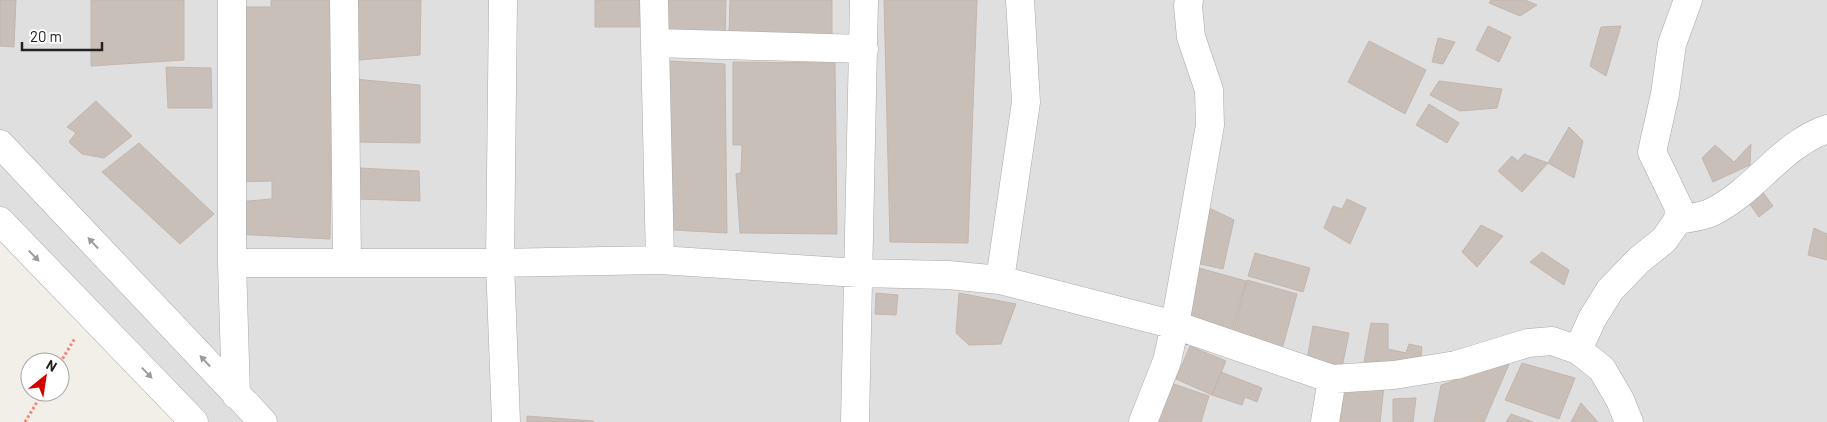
<svg xmlns="http://www.w3.org/2000/svg" width="1827" height="422" font-family="Barlow,sans-serif">
<style>
.residential{fill:#e0dfdf}
.building{fill:#c7bfb8;stroke:#c4b6ab}
.lines{fill:none;stroke-linecap:round;stroke-linejoin:round}
.minor-casing{stroke:#a9a9a9;stroke-width:29}
.path{stroke:#fa8072;stroke-width:3;stroke-dasharray:2.5 2.5;stroke-linecap:butt}
.minor{stroke:#fff;stroke-width:28}
.oneway{fill:#9c9c9c}
</style>
<rect width="100%" height="100%" fill="#f2efe9"/>
<path class="residential" d="M0,0H1827V422H175L0,242Z"/>
<path class="building" d="M0,0H16L14,47L0,46Z
M91,0H184V60L91,66Z
M271,0H333L330,239L235,234L236,202L272,199V181L234,182L235,7H271Z
M356,0H421L420,55L359,60Z
M595,0H647V27H595Z
M668,0H726L725,40L668,37Z
M730,0H832V38L729,34Z
M884,0H977L968,243L890,242Z
M1491,0H1525L1537,5L1520,16L1489,3Z
M1488,26L1511,37L1499,62L1476,50Z
M1621,26L1606,76L1590,66L1601,27Z
M1438,38L1455,42L1443,64L1432,62Z
M1369,41L1426,70L1405,114L1348,82Z
M669,61L725,64L727,233L673,230Z
M733,62L835,63L837,234L740,233L736,174L741,173L742,145H733Z
M166,67L211,68L212,108H168Z
M354,79L420,85V143L356,142Z
M1439,81L1502,89L1497,108L1460,111L1430,95Z
M96,101L132,136L104,158L82,154L69,142L76,133L67,127Z
M1429,104L1459,123L1447,143L1416,125Z
M1569,127L1583,141L1574,178L1548,163Z
M139,143L214,214L180,244L102,172Z
M1751,144L1750,165L1713,182L1702,158L1715,145L1734,162Z
M1524,154L1548,163L1522,192L1498,171L1512,156L1518,161Z
M359,168L419,171L420,201L357,199Z
M1761,190L1773,206L1759,217L1747,200Z
M1347,199L1366,208L1350,244L1324,228L1333,206L1342,209Z
M1209,208L1234,220L1223,269L1196,263Z
M1481,225L1503,236L1477,267L1462,252Z
M1814,228L1827,234V260L1808,255Z
M1542,252L1569,270L1564,285L1530,262Z
M1255,253L1310,268L1303,292L1248,276Z
M1199,268L1246,281L1230,338L1184,325Z
M1247,280L1297,294L1281,353L1231,340Z
M876,293L898,295L896,315L875,314Z
M959,293L1016,304L1001,344L969,345L956,333Z
M1371,323L1388,324V349L1406,353L1409,344L1422,347L1420,364L1364,362Z
M1313,326L1349,333L1341,372L1306,365Z
M1190,346L1226,361L1212,395L1176,379Z
M1510,362L1484,422H1434L1441,385Z
M1522,363L1575,378L1559,419L1505,400Z
M1221,372L1262,388L1257,402L1245,397L1242,405L1212,395Z
M1165,381L1209,396L1201,422H1160L1152,419Z
M1384,386L1380,422H1328L1332,393Z
M1416,398L1413,422H1393V399Z
M1581,403L1598,422H1571Z
M1511,414L1533,422H1506Z
M527,416L593,421L594,422H527Z"/>
<g class="lines">
<defs>
<path id="minor" d="M232,0V263L236,395
M344,0L347,262
M503,0L500,263L506,422
M654,0L660,260
M655,43L864,49
M0,144L263,422
M1678,220C1689,218 1702,217 1712,212C1755,191 1781,145 1827,129
M0,221L194,422
M232,263H500L660,260L858,273L948,275L1000,280L1175,325L1332,379L1394,375L1456,365L1528,343L1552,341L1578,350L1602,369L1620,400L1629,422
M1000,280L1026,102L1020,0
M1578,350L1592,319L1610,290L1639,260L1664,240L1678,220L1679,208L1652,152L1665,94L1672,44L1688,0
M855,422L864,0
M1143,422L1167,361L1175,325L1210,125L1209,90L1191,37L1188,6L1189,0
M1325,422L1332,379"/>
</defs>
<use href="#minor" class="minor-casing"/>
<path class="path" d="M60,363L75,338
M25,422L43,392"/>
<use href="#minor" class="minor"/>
</g>
<defs><path id="oneway-solid" d="M-6-.8H1V-3.2L6.5 0L1 3.2V.8H-6Z" transform="scale(1.25)"/></defs>
<g class="oneway">
<use href="#oneway-solid" transform="translate(93 243) rotate(-133)"/>
<use href="#oneway-solid" transform="translate(34 256) rotate(46)"/>
<use href="#oneway-solid" transform="translate(205 361) rotate(-133)"/>
<use href="#oneway-solid" transform="translate(147 373) rotate(46)"/>
</g>
<g transform="translate(45 377) rotate(30)"><circle r="24" fill="#ffffff" stroke="#a7a7a7"/>
<path d="M0-4L9 19L0 12L-9 19Z" fill="#d40000"/>
<text y="-8" font-size="14" font-weight="bold" text-anchor="middle" fill="#222222">N</text>
</g>
<path d="M22 42v8h80v-8" fill="none" stroke="#222222" stroke-width="2.5"/>
<text x="30" y="42" font-size="15" fill="#222222" stroke="#ffffff" stroke-width="4" paint-order="stroke">20 m</text>
</svg>
